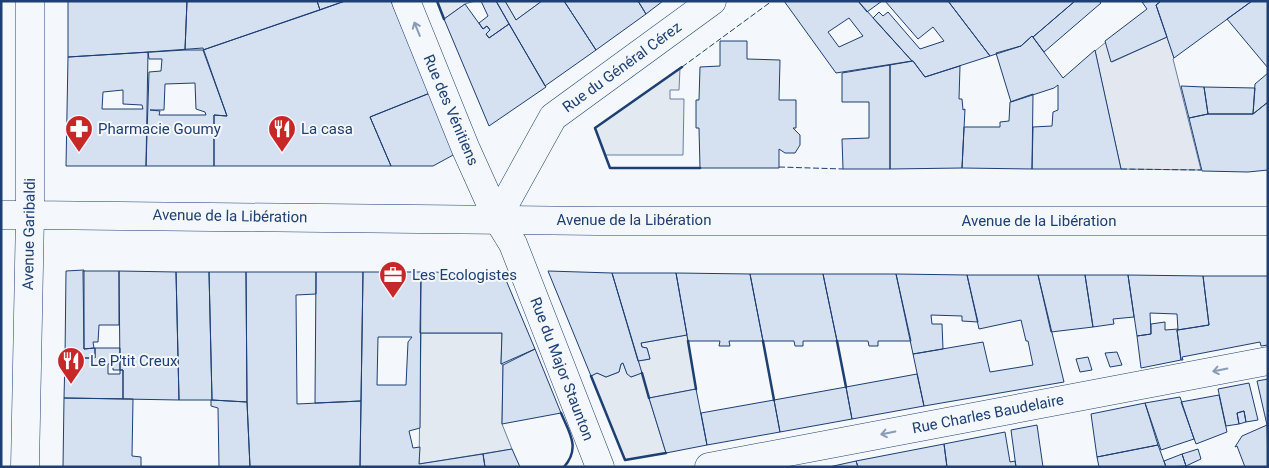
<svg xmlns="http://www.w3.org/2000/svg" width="1269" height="468" font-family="Roboto,sans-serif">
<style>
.green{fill:#e3e9f0;stroke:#687fa3}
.parking{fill:#e3e8f0;stroke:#687fa3}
.building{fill:#d5e0f0;stroke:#1d3f73;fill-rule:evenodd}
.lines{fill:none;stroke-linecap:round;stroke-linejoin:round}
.minor-casing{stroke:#1d3f73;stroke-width:29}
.secondary-casing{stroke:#1d3f73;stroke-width:29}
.minor{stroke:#f4f7fb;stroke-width:28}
.secondary{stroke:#f4f7fb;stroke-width:28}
.fence{stroke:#1d3f73;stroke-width:1;stroke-dasharray:6 2.5;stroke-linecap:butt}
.wall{stroke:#1d3f73;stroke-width:2.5}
.oneway{stroke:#889bb7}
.labels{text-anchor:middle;stroke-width:4;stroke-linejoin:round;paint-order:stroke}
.street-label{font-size:15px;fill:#1d3f73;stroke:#f4f7fb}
.poi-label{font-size:15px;fill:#1d3f73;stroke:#f4f7fb;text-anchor:start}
</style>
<rect width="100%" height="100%" fill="#f4f7fb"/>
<path class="green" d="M437,1H475L465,4L444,19Z
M505,1H542L516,20Z
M680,68L679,90H670V99H684L683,155H605L595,128Z
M421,333H502L501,364L503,365L502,424L512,449L419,464Z
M687,335L696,389L649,398L666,453L625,460L591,376L597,373L606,377L619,372L621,364L623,363L627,373L631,377L641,373L638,361L650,359L647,348L642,347L641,343Z"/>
<path class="parking" d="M1167,37L1174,58L1173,59L1201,170L1121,169L1095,51L1106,42L1112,62Z"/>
<path class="building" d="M68,1H187L185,50L68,57Z
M187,1H317L320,10L203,50H185Z
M317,1H345L320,10Z
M345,1H391L430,93L370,117L391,166H214V115L227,116L203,50Z
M481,1H496L509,24L489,38L486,34L490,30L487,26L483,29L479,23L488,16Z
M496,1H505L516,20L542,1H564L596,50L545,86Z
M564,1H638L646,14L596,50Z
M638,1H663L646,14Z
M784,1H858L912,61L836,73ZM849,18L863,36L839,47L828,32Z
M858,1H882L867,12Z
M885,1H948L990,56L925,77L913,61H912L873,18L879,12L883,16L888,12L920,49L944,41L933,27L918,39Z
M948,1H1075L1033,37L1032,36L1021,46L990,56Z
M1075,1H1099L1101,3L1044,52L1033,37Z
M1161,1L1156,5L1167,37L1111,62L1105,41L1147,9L1142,2Z
M1161,1H1252L1174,58L1156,5Z
M1252,1H1268V68L1227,19Z
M465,4L483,29L487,26L490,30L486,34L489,38L509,24L546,87L489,126L444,19Z
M1032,36L1063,78L1095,50L1121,169H1032L1033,127L1052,126L1053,112L1058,110V85L1054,88L1011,102L996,53L1021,46Z
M720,41H747V59L780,60L779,100H796V128H793L800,135V145L795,153H785L779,149V168H700L699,128H696V100H699L700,67L720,66Z
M203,48L227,116L214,115V166H146L149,72L161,71L162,59H149L148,52ZM195,83L196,109L205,112L206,115H159L160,111L150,110H164L165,84Z
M148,52L146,166H66L68,57ZM123,90V104L142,105L143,109H102L103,92Z
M913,61L925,77L960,66L959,99H962L963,110L965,109L962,168L890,169V65Z
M890,65V169H843L842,139L869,138V102H842V73Z
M1268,73V102L1253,114L1255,84Z
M1181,86L1204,87L1208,114L1189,118Z
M1204,87L1255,88L1253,114H1208Z
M430,93L455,154L433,166H391L370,117Z
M1033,94L1032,169L962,168L964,127H1000V122L1009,121L1010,102Z
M1268,102V170L1248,172L1202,171L1189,118L1208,114H1253Z
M84,270V349L95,348V358H65L66,271Z
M83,271H119V325H99L98,342H93L94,348L84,349Z
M119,271L176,272L179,400L123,399V370H120Z
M548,271L612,273L642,373L631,377L627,374L623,363L621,364L619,372L606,377L597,373L591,376Z
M176,272H209L212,400H179Z
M209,272H246L247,402L212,400Z
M246,272H316V294L296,295L297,404L361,401L360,467H250L247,402Z
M316,272H363L361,401L315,403Z
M363,272H421L420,428L409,431L413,448L420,447L419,464L483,454L485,467H360ZM378,337H412L408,342L406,385H377Z
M421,272L503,273L535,349L501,364L502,333H420Z
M612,273H676L687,335L641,343L642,347L647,348L650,359L638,361Z
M676,273L750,274L763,341H729L730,346H719L720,341H688Z
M750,274H823L837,341H803V346H795L794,341H763Z
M823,274H896L911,341H878V346H869L868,341H837Z
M896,274L967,275L978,322L962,321V316L931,315L932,324H942L943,349L913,354Z
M967,275H1038L1064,382L924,406L913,354L983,342L990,372L1033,365L1028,341H1026L1021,320L979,329Z
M1038,275H1085L1093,327L1051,332Z
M1085,275H1128L1134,317L1113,319L1114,324L1093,327Z
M1128,275L1203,276L1209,325L1178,330L1177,314L1150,313L1151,334L1137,336Z
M1203,276H1268V345L1261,346L1260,342L1182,357L1183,360H1181L1177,330L1209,325Z
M1165,322V330L1178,329L1177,330L1181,360L1141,368L1137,336L1151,334V324Z
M95,348H120V370H113V364H108V374H120V370H123V399L64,398L65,358H95Z
M535,349L561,413L502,424L503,365Z
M1117,352L1122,365L1110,367L1105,353Z
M1088,357L1092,370L1080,372L1076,359Z
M917,374L924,406L852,419L846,387Z
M1268,379V425H1267L1257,381Z
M1249,383L1258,420L1246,422L1244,411L1237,413L1239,424L1226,426L1218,389Z
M846,387L852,419L780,432L774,400Z
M696,389L707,445L666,453L649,398Z
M1219,395L1227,432L1196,444L1181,402Z
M1180,397L1194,439L1161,450L1145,403Z
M64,398L133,399L132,456L141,457V467H63Z
M211,400L247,402L250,467H219L218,408L211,406Z
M774,400L780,432L707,445L701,413Z
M1145,403L1158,445L1097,457L1091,414Z
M1244,411L1246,422L1239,424L1237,413Z
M1037,425L1043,467H1016L1011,430Z
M1267,425L1268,467H1245L1237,446L1235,447L1242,436Z
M1005,432L1010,462L1015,461L1016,467H947L944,444Z
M944,444L947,467H858L856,461Z
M1158,445L1166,467H1099L1097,457Z
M512,449L520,467H485L483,454Z
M1198,449L1201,459L1186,466L1182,454Z
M1182,454L1186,466L1166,467L1164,461Z
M856,461L858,467H829Z"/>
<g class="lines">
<defs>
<path id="minor" d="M406,1L465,147L497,218L513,244L600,467
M1,215H30
M497,218L553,117L712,1
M709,467L1268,361"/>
<path id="secondary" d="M30,215L597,221H1268
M25,467L30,215V1"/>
</defs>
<use href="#minor" class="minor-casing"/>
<use href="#secondary" class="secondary-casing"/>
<use href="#minor" class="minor"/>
<use href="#secondary" class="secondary"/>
<path class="fence" d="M682,67L772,1
M779,167L843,169
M1121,169L1201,170"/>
<path class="wall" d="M437,1L444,19
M682,67L595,128L610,168H700
M688,341L696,389
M763,341L774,400
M837,341L846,387
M642,373L649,398
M591,376L625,460L666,453
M561,413C569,432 581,448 564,467"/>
</g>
<defs><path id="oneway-shaft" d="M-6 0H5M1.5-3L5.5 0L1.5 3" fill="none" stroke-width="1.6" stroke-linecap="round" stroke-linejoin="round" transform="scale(1.25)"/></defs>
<g class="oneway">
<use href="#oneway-shaft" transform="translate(417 29) rotate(-112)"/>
<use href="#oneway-shaft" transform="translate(1220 370) rotate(169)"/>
<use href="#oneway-shaft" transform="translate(888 433) rotate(169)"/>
</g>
<defs>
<symbol id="pharmacy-pin" viewBox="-11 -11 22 30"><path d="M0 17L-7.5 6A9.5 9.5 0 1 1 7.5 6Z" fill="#c62828" stroke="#f4f7fb"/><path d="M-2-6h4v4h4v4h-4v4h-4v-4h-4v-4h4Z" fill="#fff"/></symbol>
<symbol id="restaurant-pin" viewBox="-11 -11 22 30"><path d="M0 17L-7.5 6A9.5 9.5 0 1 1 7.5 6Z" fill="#c62828" stroke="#f4f7fb"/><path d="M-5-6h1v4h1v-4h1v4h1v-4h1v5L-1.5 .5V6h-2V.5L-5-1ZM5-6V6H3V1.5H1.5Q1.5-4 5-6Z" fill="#fff"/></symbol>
<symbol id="office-pin" viewBox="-11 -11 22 30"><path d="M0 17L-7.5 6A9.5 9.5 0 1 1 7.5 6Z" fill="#c62828" stroke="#f4f7fb"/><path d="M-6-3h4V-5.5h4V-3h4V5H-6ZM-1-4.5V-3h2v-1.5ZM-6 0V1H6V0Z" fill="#fff"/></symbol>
</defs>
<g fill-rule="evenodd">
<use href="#pharmacy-pin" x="63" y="113" width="32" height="43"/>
<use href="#restaurant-pin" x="266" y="113" width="32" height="43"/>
<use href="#office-pin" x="377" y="259" width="32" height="43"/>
<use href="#restaurant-pin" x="55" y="345" width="32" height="43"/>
</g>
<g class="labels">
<g class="street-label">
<text transform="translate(622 67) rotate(-36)" y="5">Rue du Général Cérez</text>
<text transform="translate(451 110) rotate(67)" y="5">Rue des Vénitiens</text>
<text transform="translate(230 216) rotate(1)" y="5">Avenue de la Libération</text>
<text x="634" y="225">Avenue de la Libération</text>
<text x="1039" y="226">Avenue de la Libération</text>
<text transform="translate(29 234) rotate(-89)" y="5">Avenue Garibaldi</text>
<text transform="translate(562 369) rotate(69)" y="5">Rue du Major Staunton</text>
<text transform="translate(988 414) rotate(-11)" y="5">Rue Charles Baudelaire</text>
</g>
<g class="poi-label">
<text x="98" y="134">Pharmacie Goumy</text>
<text x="301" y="134">La casa</text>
<text x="412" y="280">Les Ecologistes</text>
<text x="90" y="366">Le P'tit Creux</text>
</g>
</g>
<rect width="1269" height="468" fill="none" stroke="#1d3f73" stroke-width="5"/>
</svg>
